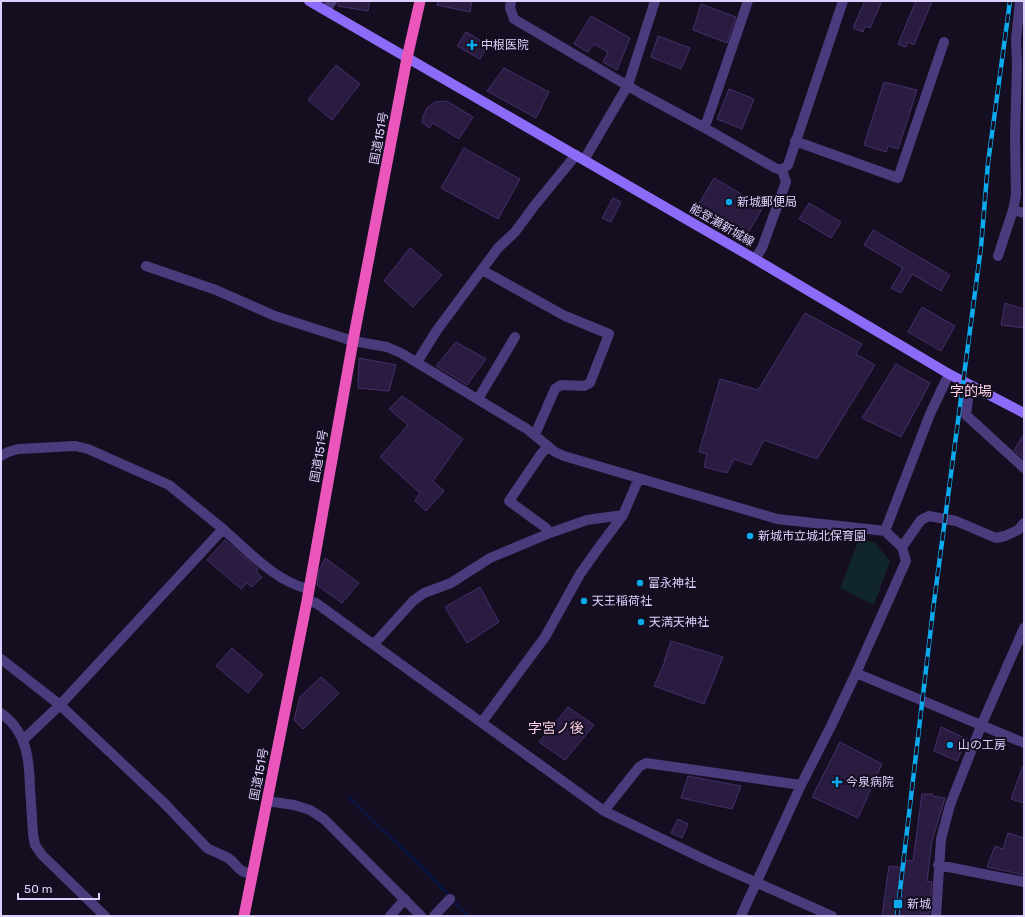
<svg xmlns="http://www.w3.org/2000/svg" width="1025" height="917" font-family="Rubik,'Noto Sans JP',sans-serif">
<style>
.green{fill:#11262a}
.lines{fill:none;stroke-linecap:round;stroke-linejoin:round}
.stream{stroke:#0b133c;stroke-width:3.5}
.building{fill:#2a1b40;stroke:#462e6b}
.minor{stroke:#4b3b7d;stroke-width:10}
.tertiary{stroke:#4b3b7d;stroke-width:10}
.secondary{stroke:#8b6bf8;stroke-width:10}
.trunk{stroke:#ea56bb;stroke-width:11}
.rail-casing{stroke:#0ba9ed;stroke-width:4.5}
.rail{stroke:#150e20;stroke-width:3;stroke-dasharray:9;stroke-linecap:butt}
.poi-dot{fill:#0ba9ed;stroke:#150e20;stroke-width:1.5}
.labels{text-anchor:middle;stroke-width:4;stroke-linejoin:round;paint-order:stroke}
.poi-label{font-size:12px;fill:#ded0fd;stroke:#150e20;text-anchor:start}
.street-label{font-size:12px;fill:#ded0fd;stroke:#150e20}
.quarter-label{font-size:14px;fill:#fdd1e4;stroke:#150e20}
</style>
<rect width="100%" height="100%" fill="#150e20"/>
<path class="green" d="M860,537L875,543L890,561L874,605L840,588Z"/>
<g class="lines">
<path class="stream" d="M349,798L422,867L468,916"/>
</g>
<path class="building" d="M338,1H370L368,11L338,6Z
M438,1H472L470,12L437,5Z
M865,1H882L870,28L865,26L863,32L853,28Z
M916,1H932L914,45L908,42L906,47L898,44Z
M701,4L736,17L727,43L693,30Z
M591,16L630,38L617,70L603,62L608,52L594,44L588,52L574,44Z
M466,32L488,45L480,59L457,46Z
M658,36L690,48L681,69L651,57Z
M336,65L360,84L332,120L308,100Z
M504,68L549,92L536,118L487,91Z
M884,82L917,90L898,149L888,146L886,152L864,145Z
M729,89L754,99L742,129L717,119Z
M447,101L473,117L459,139L433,123L429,128L422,122L423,116L427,108L435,102Z
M464,148L520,179L498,219L441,188Z
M714,178L763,207L747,235L697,207Z
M613,198L621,202L611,222L602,218Z
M809,203L841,222L831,238L799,219Z
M873,230L950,275L941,291L912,274L901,293L891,288L903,268L864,245Z
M410,248L442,275L413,307L384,281Z
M1005,303L1024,309V328L1001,325Z
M922,307L955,326L941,351L908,332Z
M805,313L862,344L856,354L875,365L817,459L764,440L751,465L734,459L727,473L704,467L707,454L699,452L720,379L758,390Z
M456,342L486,359L467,385L436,366Z
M359,358L396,365L389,391L358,388Z
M896,364L930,383L901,437L862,418Z
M402,396L463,439L433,481L444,491L426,511L415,501L420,493L380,457L408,425L389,409Z
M1024,434V459L1014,450Z
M225,540L258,569L256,572L262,577L252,587L247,583L241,589L207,560Z
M325,558L359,583L342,603L317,585L319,571Z
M480,587L499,622L467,643L445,607Z
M671,641L723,657L704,704L654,686L665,661H664Z
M232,648L263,675L248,693L216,666Z
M321,677L339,693L303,729L294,720L300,697Z
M568,707L594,725L565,760L539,742Z
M941,727L967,739L957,761L934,751Z
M840,742L882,764L858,818L812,797Z
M1023,766H1024V803L1011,799Z
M688,776L741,786L732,809L681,798Z
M922,794H933L932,796L945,798L932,841L927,881L932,882L929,914L922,913V916H882L889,866L905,868L906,860L913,861Z
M678,819L688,824L682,838L671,833Z
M1008,833L1024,838V875L987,867L995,846L1003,849Z"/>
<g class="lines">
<path class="minor" d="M511,1L510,8L514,19L640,93L703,127L707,121L748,1
M1020,1L1016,40L1017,65L1015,136L1016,195L1013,210L1024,213
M326,10L332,1
M628,85L655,1
M703,127L775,168L782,170L788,165L843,1
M795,141L898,178L944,42
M998,256L1013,210
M755,259L762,248L786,182L782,170
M146,266L216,290L275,316L353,341L387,347L401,353L527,429L555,452L564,456L777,519L885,531L902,547L906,561L856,673L1024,743
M482,270L565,316L609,334L590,383L584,386L561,385L555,389L537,430L534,434
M417,362L437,330L498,248L515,232L535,205L576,155
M970,385L966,415L1024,468
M478,399L515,337
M548,446L541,454L509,501L546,528L550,533
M1,456L8,452L18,449L75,446L88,449L169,485L223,529
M885,531L930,414L949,374
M902,547L921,520L929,516L956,521L996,538L1005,536L1018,530L1024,523
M307,601L316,603L604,811L710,862L832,916
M374,644L413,601L424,593L451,583L490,558L550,533L587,520L623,515L639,478
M1,659L60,705L164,803L207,848C214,852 221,854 228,858C240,866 235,871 252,874
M1,713C27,732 29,758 30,787C31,803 32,818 33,834L35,845L42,855L105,916
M482,722L545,637L580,574L597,550L623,515
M23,740L60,705L223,529C247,550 277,583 309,589
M267,801L294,805L310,810L324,819L421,916
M604,811L639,767L646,763L801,785
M938,865L1024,882
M390,916L405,899
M434,916L450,899
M741,916L801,785L831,726L856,673
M936,916L941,839L950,805L981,726L1024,628"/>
<path class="tertiary" d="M584,160L628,85"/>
<path class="secondary" d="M309,1L755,259L949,374L1024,413"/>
<path class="trunk" d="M244,916L307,601L353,341L407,58L420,1"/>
<defs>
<path id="rail" d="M897,916L933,610L981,247L988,163L1010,1"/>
</defs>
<use href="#rail" class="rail-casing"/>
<use href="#rail" class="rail"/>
</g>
<g class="poi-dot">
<path d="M470 39h4v4h4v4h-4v4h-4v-4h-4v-4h4z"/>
<circle cx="729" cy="202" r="4"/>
<circle cx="750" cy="536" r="4"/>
<circle cx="640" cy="583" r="4"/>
<circle cx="584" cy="601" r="4"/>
<circle cx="641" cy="622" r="4"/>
<circle cx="950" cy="745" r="4"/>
<path d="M835 776h4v4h4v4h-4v4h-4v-4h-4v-4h4z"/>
<rect x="893" y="899" width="10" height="10" rx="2"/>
</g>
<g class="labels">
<g class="poi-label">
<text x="481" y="49">中根医院</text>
<text x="737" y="206">新城郵便局</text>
<text x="758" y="540">新城市立城北保育園</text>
<text x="648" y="587">富永神社</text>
<text x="592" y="605">天王稲荷社</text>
<text x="649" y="626">天満天神社</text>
<text x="958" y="749">山の工房</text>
<text x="846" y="786">今泉病院</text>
<text x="907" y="908">新城</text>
</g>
<g class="street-label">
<text transform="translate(379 138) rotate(-79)" y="4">国道151号</text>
<text transform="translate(722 225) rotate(30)" y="4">能登瀬新城線</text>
<text transform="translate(319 456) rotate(-80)" y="4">国道151号</text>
<text transform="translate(259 774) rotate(-79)" y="4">国道151号</text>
</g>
<g class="quarter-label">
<text x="971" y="396">字的場</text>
<text x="556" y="733">字宮ノ後</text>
</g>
</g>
<rect width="1025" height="917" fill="none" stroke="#ded0fd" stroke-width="4"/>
<path d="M18 893v6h81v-6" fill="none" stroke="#ded0fd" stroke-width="2"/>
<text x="24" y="893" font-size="12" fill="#ded0fd" stroke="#150e20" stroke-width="3" paint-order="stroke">50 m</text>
</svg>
